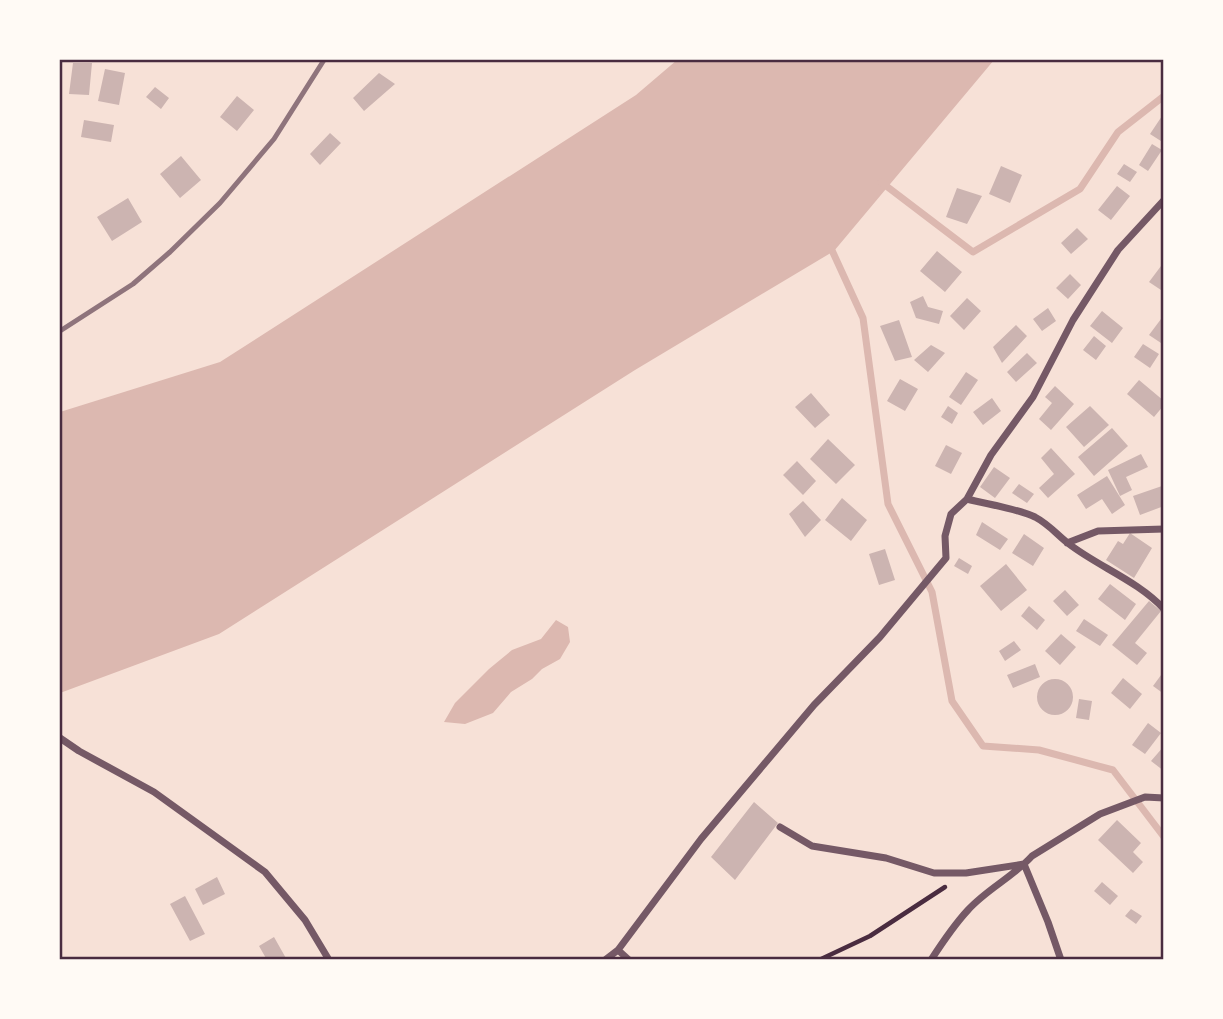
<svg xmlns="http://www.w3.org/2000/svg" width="1223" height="1019" font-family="Rubik,sans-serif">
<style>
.water{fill:#dcb8b0}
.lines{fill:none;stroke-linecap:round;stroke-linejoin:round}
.stream{stroke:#dcb8b0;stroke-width:7}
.building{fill:#ccb4b1}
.path{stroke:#4a2c40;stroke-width:4.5}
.minor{stroke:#755966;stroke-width:7}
.rail{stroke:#8f747c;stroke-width:5}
.neatline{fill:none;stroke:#4a2c40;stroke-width:2.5}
</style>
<rect width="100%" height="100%" fill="#f7e1d7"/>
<path class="water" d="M677,60H994L834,251L635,370L219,634L60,693V412L220,362L636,95Z
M556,620L568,627L570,642L560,659L542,669L532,679L511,692L493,713L465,724L444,722L455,703L489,669L512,650L541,639Z"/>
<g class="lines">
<path class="stream" d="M881,182L973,252L1080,189L1118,132L1164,96
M830,246L863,318L888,504L932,592L952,701L983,746L1039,750L1113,770L1164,837"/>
</g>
<path class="building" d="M73,63H92L89,95L69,94Z
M105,69L125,73L119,105L98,101Z
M379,73L395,84L364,111L353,98Z
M155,87L169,98L161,109L146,97Z
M237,96L254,110L237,131L220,117Z
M1164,113V143L1150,134Z
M84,120L114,125L111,142L81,137Z
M330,133L341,143L320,165L310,154Z
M1152,144L1162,150L1148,171L1139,165Z
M181,156L201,180L180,198L160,174Z
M1124,164L1137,172L1130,182L1117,174Z
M1001,166L1022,175L1010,203L989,194Z
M1117,186L1130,196L1111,220L1098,210Z
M957,188L982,196L967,224L946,217Z
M128,198L142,222L112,241L97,217Z
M1077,228L1088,239L1071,254L1061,243Z
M937,251L962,272L945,292L920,271Z
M1164,262V292L1149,282Z
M1070,274L1081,285L1068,299L1056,288Z
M923,296L928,307L943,311L939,324L916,318L910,302Z
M967,298L981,311L964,330L950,316Z
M1048,308L1056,321L1042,331L1033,319Z
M1102,311L1123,328L1112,343L1090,326Z
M1164,315V345L1149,335Z
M899,320L912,357L895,361L880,326Z
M1016,325L1027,336L1002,363L993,347Z
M1094,336L1106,346L1096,360L1083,350Z
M1143,344L1159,354L1150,368L1134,357Z
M931,345L945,353L928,372L914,360Z
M1027,353L1037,363L1016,382L1007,372Z
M966,372L978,380L961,405L949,397Z
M900,379L918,389L905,411L887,401Z
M1139,380L1164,401V405L1154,417L1127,394Z
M1055,386L1074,404L1051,430L1039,419L1052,403L1045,397Z
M811,393L830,415L815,428L795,407Z
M992,398L1001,411L983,425L973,412Z
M948,406L958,413L952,424L941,417Z
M1090,406L1109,425L1084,447L1066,427Z
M1112,428L1128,446L1094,476L1078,457Z
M828,439L855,465L836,484L810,459Z
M946,445L962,453L951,474L935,466Z
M1051,448L1075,474L1048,498L1039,488L1054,474L1041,458Z
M1141,454L1148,467L1126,477L1132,490L1120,496L1108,470Z
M797,461L816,481L803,495L783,475Z
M994,467L1010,478L995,498L980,487Z
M1107,476L1125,505L1112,514L1102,499L1086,509L1077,495Z
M1019,484L1034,494L1027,503L1012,493Z
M1162,486L1164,506L1140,515L1133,496Z
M842,498L867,520L851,541L825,520Z
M803,501L821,520L805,537L789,514Z
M982,522L1008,539L1000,550L976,535Z
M1130,533L1152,548L1134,578L1106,560L1118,541L1123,544Z
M1024,534L1044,548L1033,566L1012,553Z
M885,549L895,580L879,585L869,554Z
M959,558L972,566L968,574L954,566Z
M1006,564L1027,590L1001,611L980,586Z
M1110,584L1136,604L1125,620L1098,599Z
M1065,590L1079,605L1067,616L1053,601Z
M1149,601L1161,611L1135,643L1147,653L1137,665L1112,645Z
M1029,606L1045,620L1037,630L1021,616Z
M1084,619L1108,635L1100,646L1076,631Z
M1061,634L1076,647L1060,665L1045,651Z
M1014,641L1021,650L1005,661L999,651Z
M1035,664L1040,677L1013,688L1007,675Z
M1164,671V694L1153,686Z
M1123,678L1142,694L1130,709L1111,693Z
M1037 697a18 18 0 1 1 36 0a18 18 0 1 1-36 0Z
M1079,699L1092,701L1089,720L1076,718Z
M1148,723L1161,733L1145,754L1132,745Z
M1164,746V771L1151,761Z
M754,802L778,823L735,880L711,857Z
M1117,820L1141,843L1133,852L1143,862L1133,873L1098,840Z
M217,877L225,894L203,905L195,889Z
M1102,882L1118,896L1110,905L1094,891Z
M185,896L205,934L190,941L170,904Z
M1131,909L1142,916L1136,924L1125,916Z
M274,937L287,960H267L259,946Z"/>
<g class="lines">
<path class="path" d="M819,960L870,936L945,887"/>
<path class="minor" d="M967,499C986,504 1019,509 1035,517C1050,525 1057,535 1069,544C1099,567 1138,581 1164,609
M1067,543L1098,531L1164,529
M60,738L79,751L154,792L265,872L305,920L329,960
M780,827L812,846L886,858L934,873H966L1024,864L1048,922L1061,960
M618,950L629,960
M605,960L618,950L701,839L814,705L880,637L946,558L945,536L951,514L967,499L991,455L1033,397L1073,320L1118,250L1164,200
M931,960C942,943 954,925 968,910C987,889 1013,877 1032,856L1100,814L1145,797L1164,798"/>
<path class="rail" d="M60,331L133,284L170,252L220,203L274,139L324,60"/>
</g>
<rect width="1223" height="1019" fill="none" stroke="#fffaf5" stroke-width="122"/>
<rect x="61" y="61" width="1101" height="897" class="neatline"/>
</svg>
